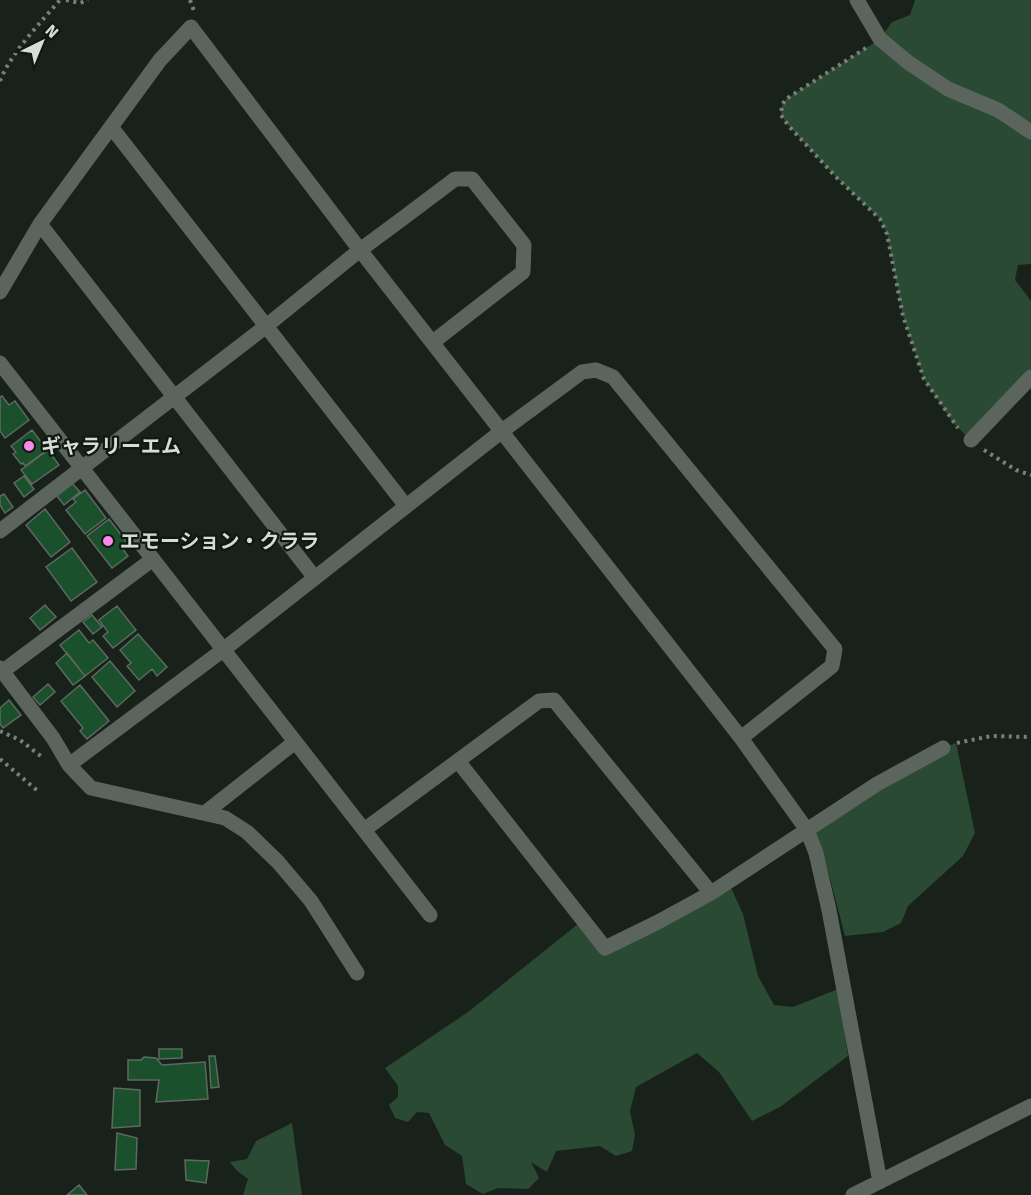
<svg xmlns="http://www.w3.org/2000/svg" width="1031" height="1195" font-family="'Fira Sans','Noto Sans JP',sans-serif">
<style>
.green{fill:#2a4a33}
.building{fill:#1b502d;stroke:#5e6961;stroke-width:1.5}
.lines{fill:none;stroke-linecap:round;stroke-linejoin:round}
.path{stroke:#79807a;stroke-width:4;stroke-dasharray:3 4.5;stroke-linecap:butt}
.minor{stroke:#5b655d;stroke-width:15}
.poi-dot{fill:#f888ea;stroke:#0f1811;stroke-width:2}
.labels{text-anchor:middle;stroke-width:4.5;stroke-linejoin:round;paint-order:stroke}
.poi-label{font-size:20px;font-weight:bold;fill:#d6dcd7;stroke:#0f1811;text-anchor:start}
</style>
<rect width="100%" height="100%" fill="#18211a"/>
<path class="green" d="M915,0H1031V264L1018,265L1015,280L1031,301V377L971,440L954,424L924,379L903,316L887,234L880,219L835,176L788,125L781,115L782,105L786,99L880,39L892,22L910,15Z
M956,743L975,833L963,856L908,906L901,923L883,932L845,936L824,855L814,831L943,748Z
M728,881L743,914L758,976L774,1005L793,1007L838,989L848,1056L780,1107L752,1121L719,1072L697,1053L636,1087L630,1111L635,1135L632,1151L616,1156L600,1146L556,1151L547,1172L531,1162L539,1178L528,1189L498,1188L483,1194L466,1184L462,1156L445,1145L429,1113L417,1112L408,1122L395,1118L389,1105L398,1097V1086L385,1068L468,1012L583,920L605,948Z
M292,1123L302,1195H243L248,1179L236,1170L230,1162L247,1159L256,1141Z"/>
<path class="building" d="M2,396L9,405L15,401L29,420L5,438L0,431V397Z
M32,430L47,450L25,466L23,463L21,464L13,454L16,452L11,446Z
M48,450L59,465L32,484L21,470Z
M24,476L34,489L24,497L14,483Z
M72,483L80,492L64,505L57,496Z
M85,490L106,518L85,534L66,510L76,502L73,499Z
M4,494L13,507L5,513L0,505V496Z
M45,509L70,542L51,557L26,525Z
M109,519L128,544L122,548L128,556L112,568L87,536Z
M72,548L97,582L71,601L46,567Z
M45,605L56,617L40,630L30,618Z
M117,606L136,630L113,648L103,636L108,632L99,620Z
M92,615L102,627L93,634L83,622Z
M79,630L89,643L93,640L108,658L85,676L60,645Z
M138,634L167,667L157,676L152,669L139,680L127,666L131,663L120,650Z
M67,653L85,676L73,685L56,663Z
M110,661L135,691L117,707L92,677Z
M48,684L55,692L40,705L33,697Z
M80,685L109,721L87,739L80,731L83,728L61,701Z
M9,700L21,715L3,728L0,724V708Z
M159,1049H182V1058L159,1059Z
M209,1056H215L219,1087L211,1088Z
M144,1057L156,1058L162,1065L205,1062L208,1099L156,1102L159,1080H128V1060H141Z
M114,1088L140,1090V1126L112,1128Z
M117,1133L137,1138L136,1169L115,1170Z
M185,1160L209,1161L206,1183L186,1180Z
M79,1185L87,1195H67Z"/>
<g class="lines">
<path class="path" d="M66,0L80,3L88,0
M190,0L194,11
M866,48L786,99L782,105L781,115L788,125L835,176L880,219L887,234L903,316L924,379L958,428
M0,81C10,54 41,22 60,0
M984,450L1016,470L1031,475
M0,731L20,740L42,757
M957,743L991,736L1031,737
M0,759L39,792"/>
<path class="minor" d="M857,0L880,39L909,63L948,89L998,110L1031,132
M112,128L406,506
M40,224L315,578
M0,292L40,224L160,60L191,27L360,250L741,738L807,830L816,853L829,910L880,1182
M0,363L364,830L539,701L554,700L711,893
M971,440L1031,377
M0,531L265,327L360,250L406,216L455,179H472L524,245L523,272L433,342
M0,668L53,738L69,765L223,650L502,431L582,372L596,370L613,377L835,649L832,666L741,738
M3,671L153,559
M458,761L605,948L658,922L711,893L877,784L943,748
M69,765L91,788L225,818L247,832L278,862L311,901L357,973
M205,813L295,742
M364,830L430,915
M853,1195L1031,1106"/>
</g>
<g class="poi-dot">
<circle cx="29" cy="446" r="6"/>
<circle cx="108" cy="541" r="6"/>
</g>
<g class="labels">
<g class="poi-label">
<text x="41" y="453">ギャラリーエム</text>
<text x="120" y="548">エモーション・クララ</text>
</g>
</g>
<g transform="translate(42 42) rotate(43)" stroke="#0f1811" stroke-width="4.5" paint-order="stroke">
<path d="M0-4.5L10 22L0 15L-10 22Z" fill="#d6dcd7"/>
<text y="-9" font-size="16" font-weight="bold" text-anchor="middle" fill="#d6dcd7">N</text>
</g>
</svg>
